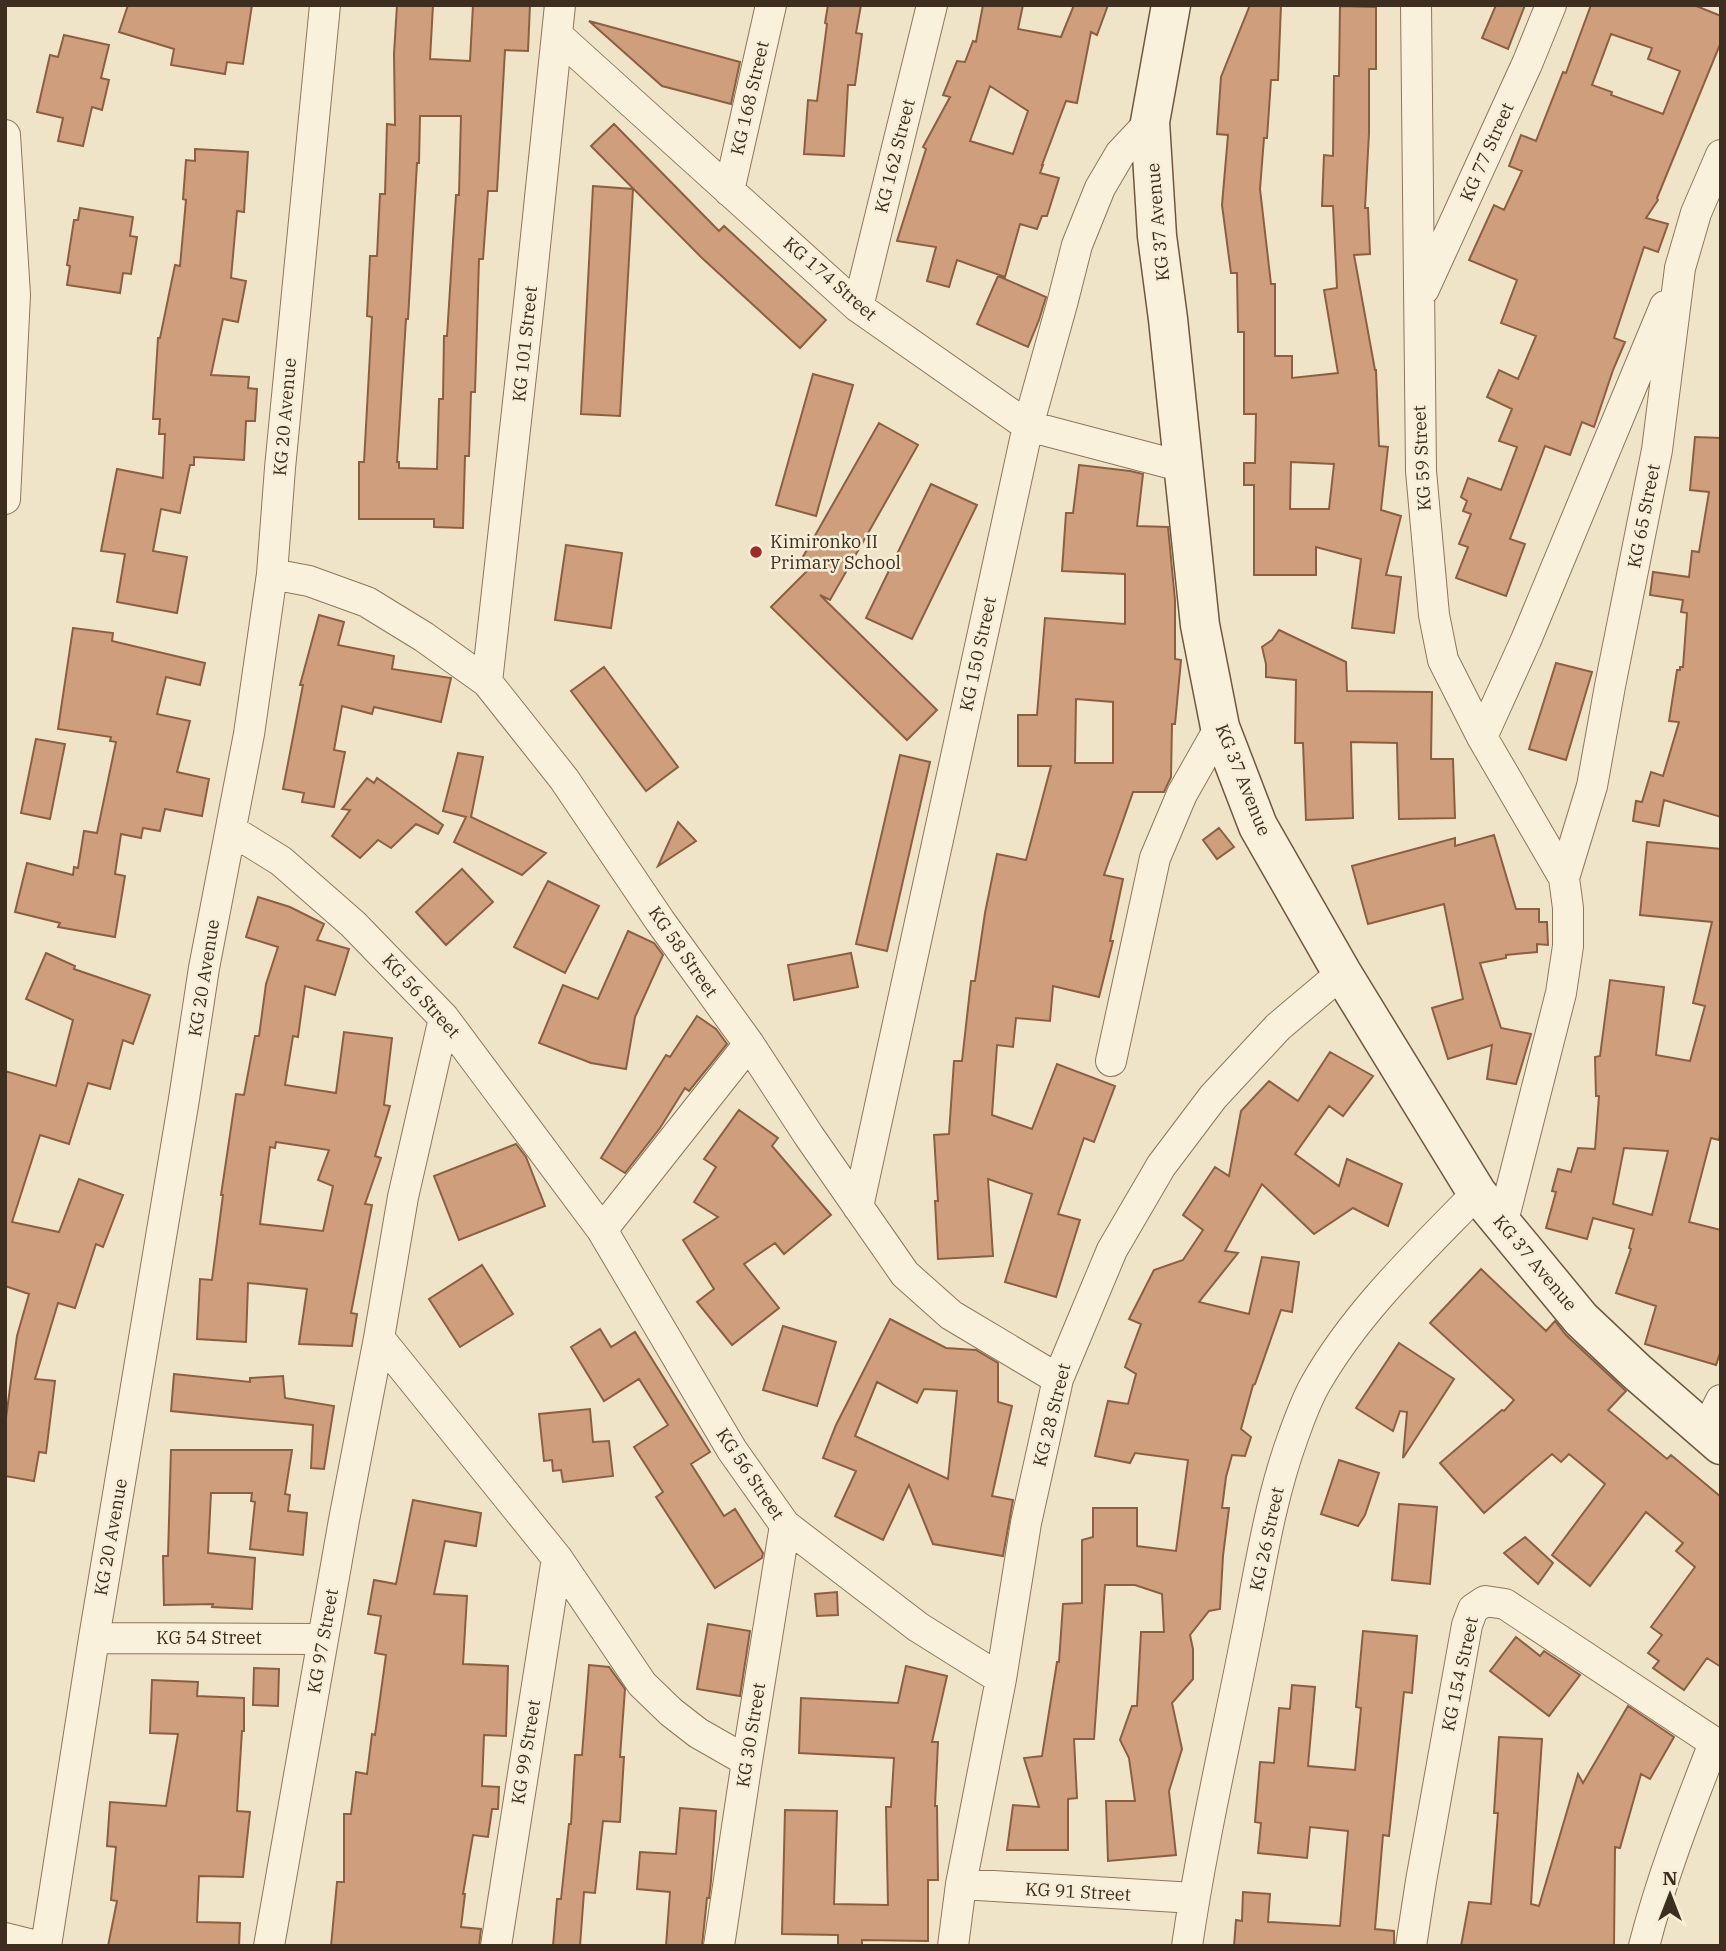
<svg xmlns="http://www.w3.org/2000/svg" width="1726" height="1951" font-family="'IBM Plex Serif',serif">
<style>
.building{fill:#cf9f7d;stroke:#8d5f41;stroke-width:2;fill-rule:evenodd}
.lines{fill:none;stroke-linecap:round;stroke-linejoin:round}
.street-casing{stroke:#8d765c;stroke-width:32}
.secondary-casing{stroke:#6f573f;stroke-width:41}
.street{stroke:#faf1dc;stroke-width:30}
.secondary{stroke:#faf1dc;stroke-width:38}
.poi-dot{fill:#9e2a2b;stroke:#f7eed8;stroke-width:2.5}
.labels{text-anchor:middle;stroke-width:5;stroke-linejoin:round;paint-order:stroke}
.street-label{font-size:18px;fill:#3d2e20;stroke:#f7eed8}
.poi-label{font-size:18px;fill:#3d2e20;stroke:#f7eed8;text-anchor:start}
</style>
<rect width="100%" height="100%" fill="#f0e4c8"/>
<path class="building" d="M128,5H252L243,64L227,62L225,74L171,65L174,49L119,32Z
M397,5H433L430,59L470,61L473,5H530L528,51L505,50L497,191H488L483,259H479L475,392H471L469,456H465L463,528L434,527V519H359V462H364L372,317L367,316L370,256H377L380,194H385L387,124L395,125L394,54ZM420,116H461L459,195H456L447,336H444L443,399H439L437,469L399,468V462H397L406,319H408L417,163H419Z
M828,5H861L856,33L862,34L855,85H848L844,156L804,154L808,100L817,101L827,24L825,23Z
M983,5H1023L1018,29L1061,37L1074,5H1108L1097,35L1091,32L1077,103L1066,101L1042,165H1043L1040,173L1059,178L1047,216H1042L1037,229L1020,224L1005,277L957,260L949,287L927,281L936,247L897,241L926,149L923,147L950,97L943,95L957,61L965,62L973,41L976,42ZM990,86L1028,111L1013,154L970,141Z
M1250,5H1281L1278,80H1271L1267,138H1264L1260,189L1271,284H1275V356H1292V378L1338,373L1324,290L1337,288L1333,206H1322L1324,155L1333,156L1334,76H1339L1340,6L1376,7V69H1369V133L1365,208H1368L1370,254L1354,255L1375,370H1376L1379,446L1388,447L1381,510L1401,516L1386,575L1401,577L1394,633L1352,628L1361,559L1316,547V575H1254V485H1244V463H1255L1256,414H1244V332H1238L1237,273H1231L1222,205L1228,135L1217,134L1221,77ZM1291,462L1334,464L1329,509H1290Z
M1496,5H1525L1508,49L1482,38Z
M1591,5H1694L1721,16V42L1657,198L1658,200L1646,218L1668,224L1658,252L1644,247L1614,338L1625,342L1613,370L1594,427L1582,422L1570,455L1545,446L1510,539L1525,544L1506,596L1456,578L1468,547L1459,544L1471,514L1463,511L1467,501L1461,497L1468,478L1501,490L1517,447L1499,441L1512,409L1487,397L1499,370L1518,379L1536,336L1501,323L1517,280L1469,260L1494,205L1504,210L1522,171L1509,166L1521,135L1536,141L1563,72L1566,73ZM1611,34L1652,48L1648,59L1680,71L1663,114L1611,95L1612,92L1592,85Z
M589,21L740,62L731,104L662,86Z
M64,35L109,45L101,78L109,80L102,110L92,107L83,146L58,141L63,118L37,112L50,55L58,57Z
M614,124L719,231L724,226L826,320L800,348L702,258L591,146Z
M195,149L248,152L244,212L237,211L231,278L246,281L238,322L223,319L211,375L249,377L248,388L257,389L255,421H246L244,460L194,457V465H190L180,513L161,509L153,551L187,557L177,613L117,602L125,554L101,551L117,469L163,478L165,434H159L160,419H153L158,338H160L175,265L180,266L186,200L183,199L186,160L195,161Z
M593,186L633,189L620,416L581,414Z
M80,208L133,217L130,236L137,237L131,274L123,273L120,293L67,285L70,266L67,265L74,220H78Z
M998,276L1046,297L1039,320L1028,347L977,324Z
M813,374L853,385L816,516L776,505Z
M879,423L918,445L830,600L820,595L937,710L907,740L771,607L810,568L800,562Z
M1695,437L1721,438V817L1664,800L1659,826L1633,821L1636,801L1642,802L1651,772L1663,776L1679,722L1669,721L1677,670H1680V667H1683L1687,613L1681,612L1683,600L1650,595L1653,572L1689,577L1692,551L1699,552L1709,492L1690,490Z
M1079,465L1130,471L1143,474L1137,526L1168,527L1175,600V659L1181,660L1175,724H1172L1171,777L1164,792H1133L1104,875L1123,879L1110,941H1113L1099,997L1053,986L1050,1021L1016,1018L1013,1047L997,1045L992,1115L1032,1129L1057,1064L1115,1086L1094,1142L1084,1138L1058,1214L1080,1220L1056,1297L1005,1282L1032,1194L988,1179L993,1256L938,1259L935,1201H938L934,1135L949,1134L954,1061H962L971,981H975L985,913L997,854L1026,860L1051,766H1018V715H1037L1045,618L1125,624V574L1062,571L1066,513H1073ZM1076,699L1113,702V763H1075Z
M931,484L977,505L912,639L866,618Z
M566,545L622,553L611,628L555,620Z
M319,615L344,622L338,645L394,656L392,669L451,678L441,722L374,707L372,714L342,706L334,750L345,752L334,807L302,802L304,793L283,789L303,685H300Z
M73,628L113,633L112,641L205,663L200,685L166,677L157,714L190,721L177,772L209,779L202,816L165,809L160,831L143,828L141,838L121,834L115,874L125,876L115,937L58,927L60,923L15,912L27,863L73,875L74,867L78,868L84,831L97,833L116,742L110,741L111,737L58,729Z
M1279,630L1346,662L1347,691L1432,692L1431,759H1453L1455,818L1399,819L1397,743L1351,742L1353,818L1306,820L1303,743H1295L1296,680L1266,677V664L1262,647L1272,640Z
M1556,663L1592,672L1566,760L1529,749Z
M604,667L678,767L646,791L571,691Z
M36,739L65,744L50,819L21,813Z
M458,753L483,757L471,817L546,853L522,875L454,842L466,817L443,811Z
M900,755L930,762L887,951L856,944Z
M367,778L374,783L377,778L443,825L438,834L416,824L391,848L378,840L360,858L332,836L350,810L342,809Z
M678,822L696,841L658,866Z
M1219,828L1234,847L1217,859L1203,840Z
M1494,835L1516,909H1539V922H1547L1548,945L1537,944V952L1506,955V958L1480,963L1501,1028L1531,1034L1516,1084L1487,1079L1492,1045L1448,1059L1432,1008L1463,999L1444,904L1368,924L1352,866L1455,838V846Z
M1647,842L1721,849V1129L1719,1140L1711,1138L1689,1222L1721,1230V1350L1716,1365L1645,1344L1656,1306L1616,1293L1631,1249L1629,1248L1634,1229L1593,1218L1587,1239L1546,1228L1556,1192L1552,1191L1558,1169L1571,1172L1578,1148L1595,1149L1599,1096H1596L1595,1057L1600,1056L1610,980L1664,987L1656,1055L1690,1061L1705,1006L1693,1003L1712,922L1640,915ZM1624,1148L1668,1151L1652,1215L1613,1204Z
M462,869L493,902L446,945L416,912Z
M548,881L599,906L565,973L514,947Z
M258,897L290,907L324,924L317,940L349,949L335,995L305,986L298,1037L293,1036L285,1085L336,1093L344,1032L392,1038L384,1105L390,1106L375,1156L381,1158L365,1204L372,1205L351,1313L357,1314L352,1346L299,1344L307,1289L248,1283L246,1342L197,1339L200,1279L212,1280L223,1195H221L236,1094L244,1095L255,1036H259L266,984L278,947L246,937ZM276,1142L329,1150L318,1180L333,1186L323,1231L260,1224L270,1147L275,1148Z
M628,931L654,943L663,955L635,1017L626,1069L591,1063L539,1043L563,985L598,999Z
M46,953L75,966L74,969L150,995L133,1044L123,1040L110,1089L88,1083L69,1144L40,1135L12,1222L59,1232L79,1179L123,1195L103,1247L96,1244L75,1308L58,1303L35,1379L55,1381L46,1453L39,1452L34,1481L5,1476V1425L17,1336L29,1294L5,1286V1071L56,1086L73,1020L26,999Z
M851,953L858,987L794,1000L788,965Z
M697,1016L716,1029L727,1044L689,1091L685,1088L660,1128L625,1173L601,1158L666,1055L670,1057Z
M1330,1052L1373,1076L1343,1116L1329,1106L1295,1154L1339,1186L1347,1159L1402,1184L1388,1226L1353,1208L1314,1234L1262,1184L1225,1251L1238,1253L1199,1302L1249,1314L1262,1257L1299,1262L1292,1312L1281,1310L1255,1384L1253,1385L1241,1429L1251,1437L1245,1456L1232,1455L1226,1477L1222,1508H1229L1223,1556L1220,1609L1209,1611L1190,1635L1193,1649V1679L1172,1703L1182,1749L1169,1791L1176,1855L1108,1861L1106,1801H1135L1129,1758L1120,1740L1132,1706H1137L1141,1632H1164L1162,1594L1135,1585H1105L1094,1739H1074L1077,1798L1068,1799V1850H1007L1013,1805L1039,1807L1024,1758L1042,1756L1057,1662H1059L1063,1604L1082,1603V1540L1093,1537V1508H1137V1546L1176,1551L1188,1460L1135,1453L1130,1463L1095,1456L1108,1401L1128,1404L1136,1374L1125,1367L1141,1324L1129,1319L1154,1270L1183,1260L1203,1230L1183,1215L1215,1167L1229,1176L1241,1111L1269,1081L1298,1101Z
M739,1110L778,1138L772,1146L831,1215L784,1254L775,1243L744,1264L779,1308L732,1345L697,1302L714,1289L683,1240L718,1217L694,1202L716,1167L704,1159Z
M516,1144L526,1157L545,1206L459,1240L434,1176Z
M482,1265L513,1314L460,1347L429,1299Z
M1481,1269L1546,1331L1555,1321L1566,1335L1626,1391L1608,1410L1667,1459L1671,1455L1721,1497V1667L1707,1658L1684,1690L1653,1668L1659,1661L1648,1653L1662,1635L1651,1627L1695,1567L1676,1551L1683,1543L1646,1512L1590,1586L1552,1555L1605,1484L1569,1454L1561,1462L1552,1454L1484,1513L1440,1463L1502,1410L1504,1411L1514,1400L1430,1323Z
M890,1319L946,1348L976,1350L998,1363V1402L1012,1406L992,1496L1013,1500L1003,1556L933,1544L909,1485L883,1540L835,1516L856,1471L823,1458L836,1425ZM877,1382L917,1403L924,1389L957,1391L948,1479L855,1436Z
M783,1326L836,1342L817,1406L763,1390Z
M600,1329L611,1347L635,1332L710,1452L691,1464L724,1516L735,1509L763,1553L762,1558L715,1588L656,1497L663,1492L634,1447L668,1425L639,1379L604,1401L571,1347Z
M1399,1343L1454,1379L1403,1458L1407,1412L1400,1411L1393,1431L1356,1408Z
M174,1374L250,1382V1378L283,1376L285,1398L334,1406L324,1469L311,1468L313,1425L171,1411Z
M590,1409L593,1442L609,1441L613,1476L563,1482L561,1470L553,1471L552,1460L544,1461L539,1414Z
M171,1450H292L285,1494L290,1495L288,1511L307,1513L303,1555L250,1549L255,1502L251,1501L252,1493H211L208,1553L255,1558L252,1609L212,1607L213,1604L164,1605L163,1556H168Z
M1339,1460L1379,1473L1365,1515L1358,1526L1321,1514Z
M413,1500L481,1513L476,1546L445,1541L434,1594L467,1596L463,1664L508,1666L506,1736L484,1735L482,1786L499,1787L498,1809H492L488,1837L473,1835L463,1894H465L461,1927L481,1929L479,1946H331L337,1882H344V1814H351L356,1772L367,1774L372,1734L375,1735L386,1655L375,1653L381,1616L368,1614L374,1580L396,1584Z
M1399,1504L1437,1507L1430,1584L1392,1580Z
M1525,1537L1553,1563L1538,1584L1504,1553Z
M837,1592L838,1615L817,1616L815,1594Z
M708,1624L750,1631L740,1696L697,1689Z
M1363,1631L1417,1636L1412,1693L1404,1692L1389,1836L1383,1835L1375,1929L1394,1931V1946H1234L1236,1920L1242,1921L1243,1892L1270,1894L1268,1922L1340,1926L1348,1831L1310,1827L1307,1858L1258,1853L1261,1823L1255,1822L1260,1762L1274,1763L1279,1708L1290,1709L1292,1685L1315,1687L1308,1766L1355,1770L1361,1708L1356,1707Z
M1516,1637L1540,1656L1544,1651L1580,1675L1549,1716L1490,1671Z
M589,1665L609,1667L625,1689L620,1757H624L620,1822L603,1821L595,1893L584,1892L580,1946H553L557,1899H561L569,1824H571L575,1755H582Z
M906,1666L947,1676L932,1742H938L935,1806H937L938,1880H928V1941L862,1940V1946H838V1935L782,1934L785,1810L837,1811L834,1904L888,1905L886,1807H891L894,1758L799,1753L801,1698L898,1703Z
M254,1668L279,1669L278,1706L253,1705Z
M152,1680L198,1682L197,1696L244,1698V1731H242L237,1811L250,1812L243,1877L199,1876L197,1922L240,1923L239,1946H108L117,1901L111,1900L116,1847L107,1846L110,1802L166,1806L178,1734L150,1733Z
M1628,1706L1674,1737L1650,1779L1641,1774L1620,1848L1615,1847L1614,1946H1461L1469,1902L1491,1904L1498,1813H1494L1499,1737L1542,1739L1531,1904L1539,1906L1578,1774L1583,1783Z
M680,1808L716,1811L711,1881L709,1898H707L702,1946H666L670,1892L637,1889L640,1852L676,1854Z"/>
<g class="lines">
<defs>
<path id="street" d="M1416,5L1421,471L1434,615L1443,660L1482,737L1564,878L1568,908V946L1561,993L1502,1225
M557,35L858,307L1028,426L1184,467
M5,135L15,295L5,499
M729,191L771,5
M1424,289L1527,64L1551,5
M858,307L932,5
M272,574L309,581L367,602L424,637L487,682L564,779L660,921L749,1044L809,1136L905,1274L951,1315L1058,1379
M487,682L530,294L560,5
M1482,737L1526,640L1665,306
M231,830L281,861L353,924L444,1018L602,1230L732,1450L785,1525L918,1627L1001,1679
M1564,878L1592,786L1610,686L1657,450L1680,268L1696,213L1721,155
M1111,1061L1155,858L1182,794L1220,727
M858,1207L1028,426L1062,304L1077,245L1100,188L1120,154L1150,122
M602,1230L749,1044
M379,1338L557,1558L642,1684L671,1712L698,1733L747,1761
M1705,1432L1721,1400
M94,1638L323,1639
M961,1884L1194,1898
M5,1938L37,1946
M46,1946L94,1638L184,1099L204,968L249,734L272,574L280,468L325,5
M269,1946L344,1520L379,1338L403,1197L444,1018
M496,1946L557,1558
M719,1946L747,1761L785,1525
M953,1946L961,1884L1001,1679L1026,1523L1058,1379L1112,1250L1161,1166L1213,1097L1278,1027L1342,973
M1187,1946C1202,1843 1226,1740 1246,1638C1260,1570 1269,1503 1293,1437C1300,1418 1306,1400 1316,1383C1357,1311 1420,1252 1477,1193
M1411,1946L1421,1881L1467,1625L1473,1609L1485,1601L1505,1604L1721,1747
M1644,1946C1662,1876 1688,1810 1714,1743"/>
<path id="secondary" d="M1171,5L1150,122L1157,236L1168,319L1200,625L1220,727L1258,826L1342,973L1477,1193L1581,1319L1636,1371L1721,1445"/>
</defs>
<use href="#street" class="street-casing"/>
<use href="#secondary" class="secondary-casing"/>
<use href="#street" class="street"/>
<use href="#secondary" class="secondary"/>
</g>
<circle class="poi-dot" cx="756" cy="552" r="7"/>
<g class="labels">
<g class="street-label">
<text transform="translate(750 98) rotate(-77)" y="6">KG 168 Street</text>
<text transform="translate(1487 152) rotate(-66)" y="6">KG 77 Street</text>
<text transform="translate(895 156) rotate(-76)" y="6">KG 162 Street</text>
<text transform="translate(1158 222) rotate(-95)" y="6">KG 37 Avenue</text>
<text transform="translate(830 279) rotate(41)" y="6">KG 174 Street</text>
<text transform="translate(525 344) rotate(-84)" y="6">KG 101 Street</text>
<text transform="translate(285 417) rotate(-85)" y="6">KG 20 Avenue</text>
<text transform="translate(1422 458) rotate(-93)" y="6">KG 59 Street</text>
<text transform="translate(1644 516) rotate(-79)" y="6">KG 65 Street</text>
<text transform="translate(978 654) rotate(-78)" y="6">KG 150 Street</text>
<text transform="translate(1243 780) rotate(68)" y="6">KG 37 Avenue</text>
<text transform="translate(683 952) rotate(55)" y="6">KG 58 Street</text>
<text transform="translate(204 978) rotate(-81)" y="6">KG 20 Avenue</text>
<text transform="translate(421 996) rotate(48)" y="6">KG 56 Street</text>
<text transform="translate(1535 1263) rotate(50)" y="6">KG 37 Avenue</text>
<text transform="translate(1052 1415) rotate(-76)" y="6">KG 28 Street</text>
<text transform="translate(750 1474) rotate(56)" y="6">KG 56 Street</text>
<text transform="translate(111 1537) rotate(-80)" y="6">KG 20 Avenue</text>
<text transform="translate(1267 1539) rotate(-78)" y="6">KG 26 Street</text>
<text x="209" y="1644">KG 54 Street</text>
<text transform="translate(323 1641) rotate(-80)" y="6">KG 97 Street</text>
<text transform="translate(1460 1674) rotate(-78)" y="6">KG 154 Street</text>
<text transform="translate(751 1735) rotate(-81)" y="6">KG 30 Street</text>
<text transform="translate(526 1752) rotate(-81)" y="6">KG 99 Street</text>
<text transform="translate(1078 1892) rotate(3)" y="6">KG 91 Street</text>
</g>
<g class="poi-label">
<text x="770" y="548">Kimironko II<tspan x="770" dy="21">Primary School</tspan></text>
</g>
</g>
<rect width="1726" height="1951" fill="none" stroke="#3d2e20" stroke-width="14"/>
<g transform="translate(1670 1895)" stroke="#f7eed8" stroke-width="5" paint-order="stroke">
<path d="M0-5L12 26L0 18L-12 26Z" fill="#3d2e20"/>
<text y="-10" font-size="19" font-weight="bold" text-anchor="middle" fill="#3d2e20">N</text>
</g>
</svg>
